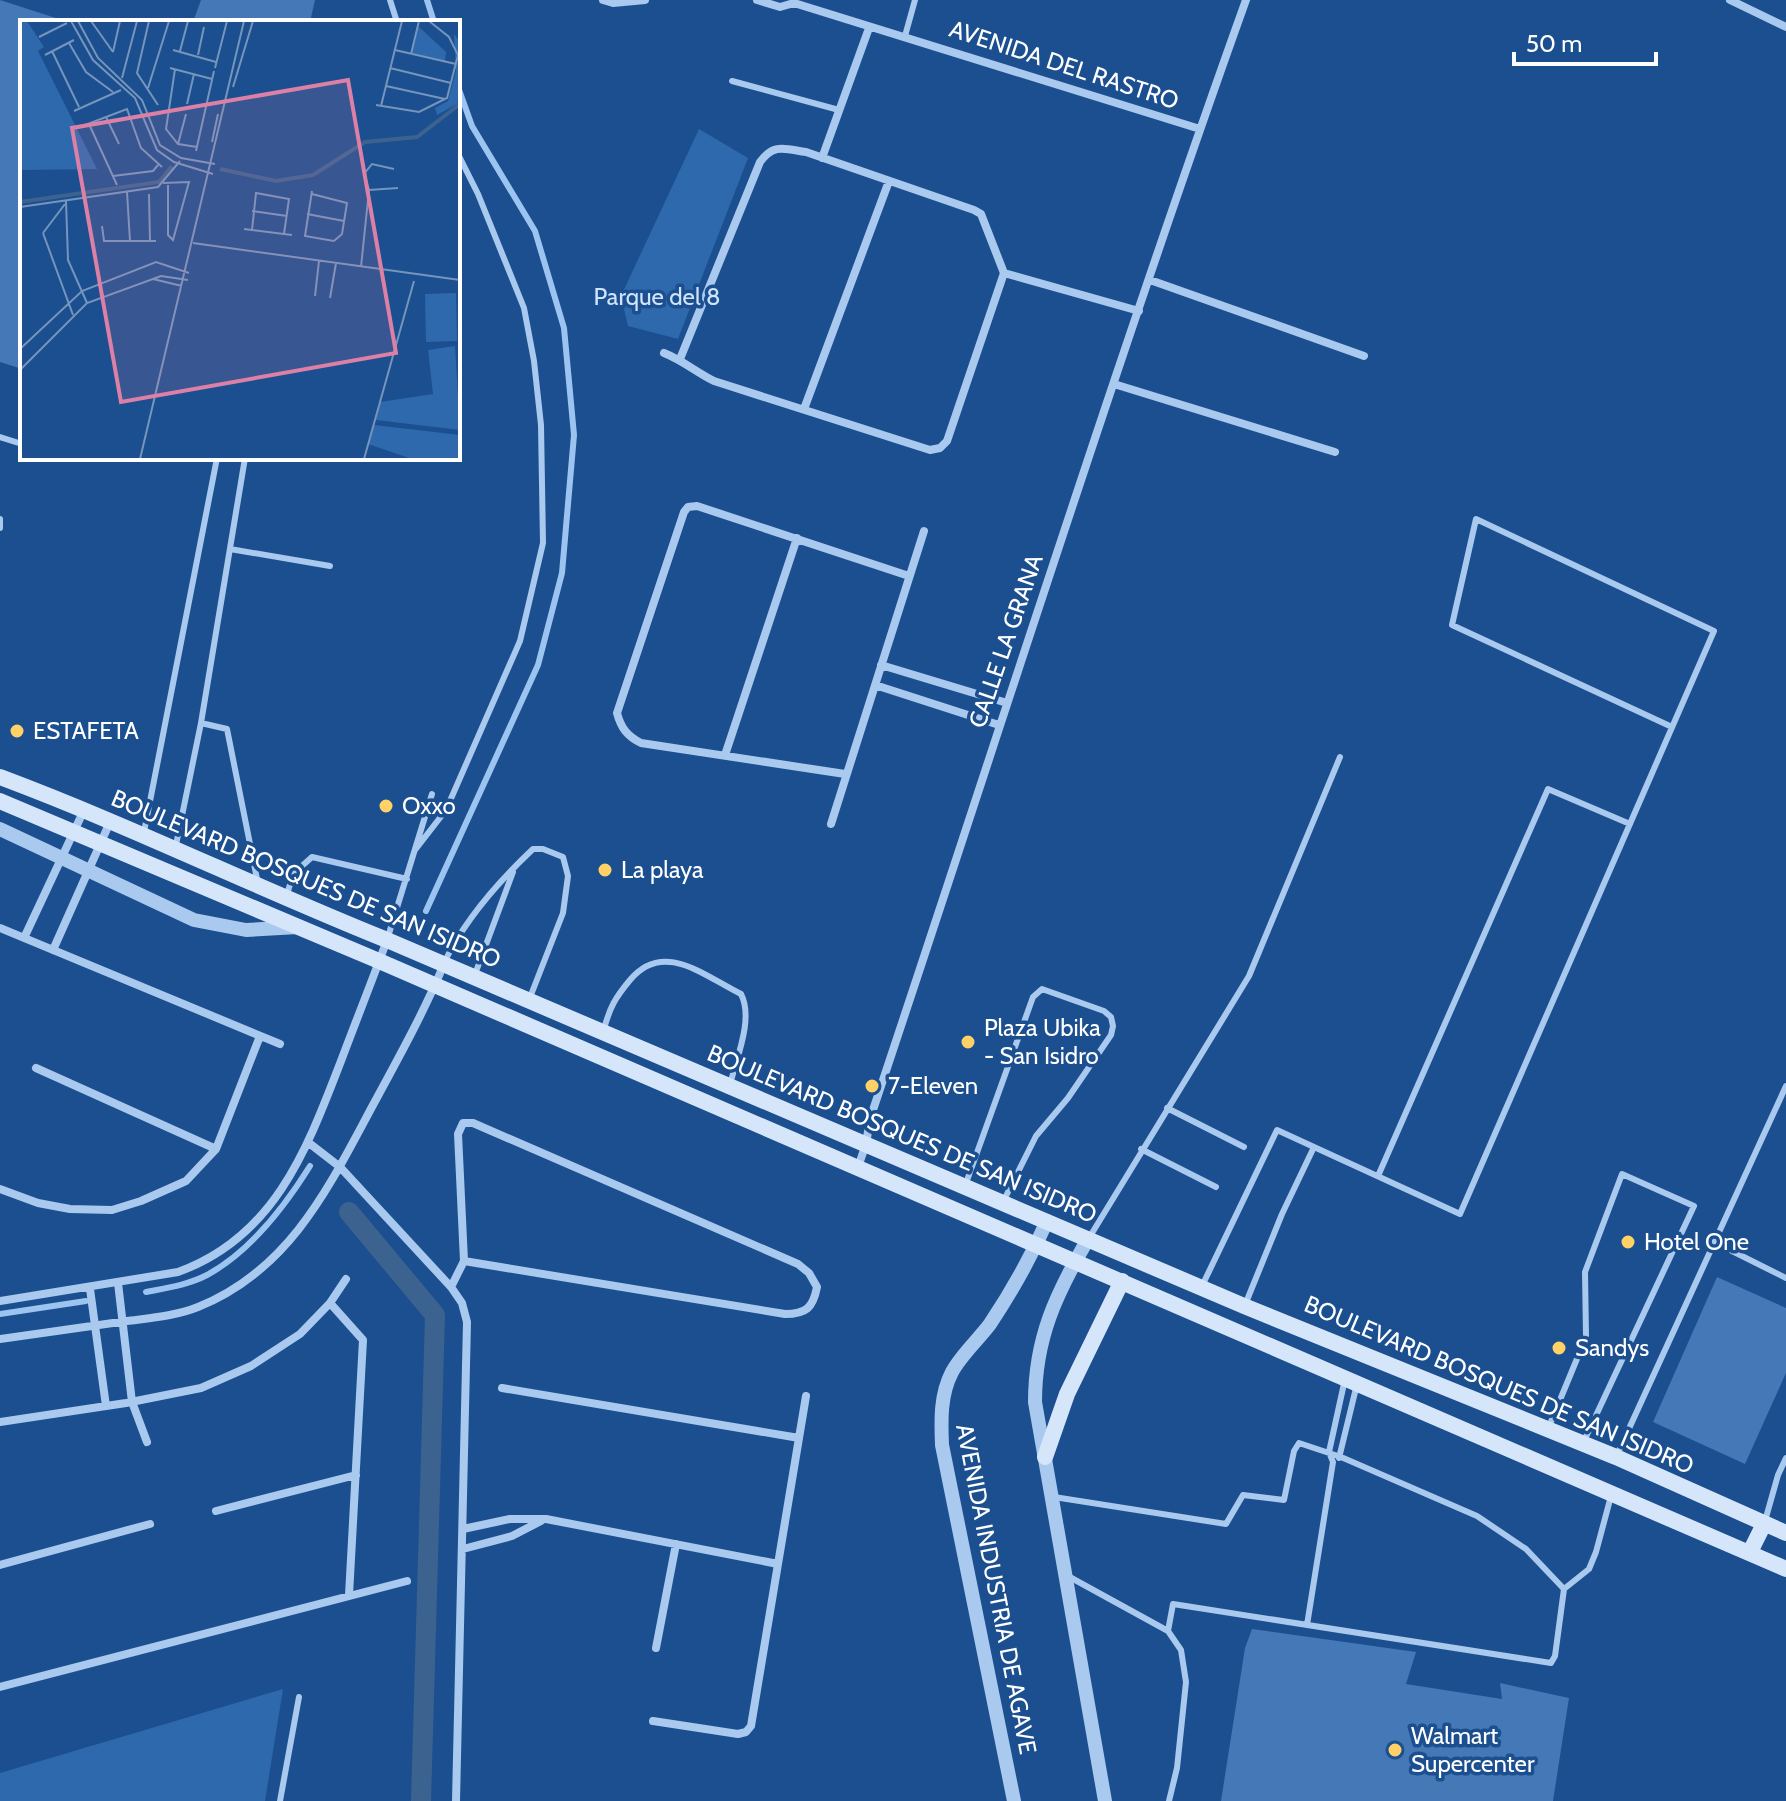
<svg xmlns="http://www.w3.org/2000/svg" width="1786" height="1801" font-family="Cabin,sans-serif">
<style>
.green{fill:#2e69ad}
.lines{fill:none;stroke-linecap:round;stroke-linejoin:round}
.stream{stroke:#9cc4f0;stroke-width:6}
.canal{stroke:#3c6290;stroke-width:20}
.building{fill:#4478b7}
.service{stroke:#a9c9ee;stroke-width:6}
.minor{stroke:#a9c9ee;stroke-width:8}
.tertiary{stroke:#a9c9ee;stroke-width:14}
.secondary{stroke:#d6e6fa;stroke-width:16}
.poi-dot{fill:#ffd166;stroke:#1b4f8f;stroke-width:3}
.labels{text-anchor:middle;stroke-width:7;stroke-linejoin:round;paint-order:stroke}
.street-label{font-size:24px;fill:#fff;stroke:#1b4f8f}
.park-label{font-size:24px;fill:#cfe3fa;stroke:#1b4f8f}
.poi-label{font-size:24px;fill:#fff;stroke:#1b4f8f;text-anchor:start}
.inset-river{fill:none;stroke:#3c6290;stroke-width:4}
.inset-road{fill:none;stroke:#7695bc;stroke-width:2}
.view{fill:#dd80a5;fill-opacity:0.15;stroke:#dd80a5;stroke-width:4}
.inset-edge{fill:none;stroke:#fff;stroke-width:4}
</style>
<rect width="100%" height="100%" fill="#1b4f8f"/>
<path class="green" d="M699,129L748,158L678,339L628,326L621,296Z
M283,1689L265,1801H0V1773Z"/>
<g class="lines">
<path class="stream" d="M427,0L434,22
M426,911L538,665L562,573L574,435L564,328L535,231L472,126L458,87
M146,1292C166,1288 188,1285 207,1275C250,1252 285,1206 310,1166
M0,1314L86,1301"/>
<path class="canal" d="M349,1212L435,1315L421,1801"/>
</g>
<path class="building" d="M0,0L62,20L61,22H22V369L0,362Z
M201,0H315L310,22H193Z
M1717,1277L1786,1308V1373L1745,1464L1653,1422Z
M1252,1629L1416,1652L1406,1684L1502,1699L1500,1683L1569,1698L1553,1801H1221L1245,1648Z"/>
<g class="lines">
<path class="service" d="M390,0L397,22
M905,36L915,0
M732,81L839,110
M0,437L22,444
M0,519V528
M230,549L330,566
M201,723L227,729L258,884
M144,832L217,458
M176,845L201,723L245,458
M415,850L446,810L520,641L543,543L541,425L534,361L524,308L478,194L458,154
M286,898L293,874L312,857L407,879
M387,940L432,794
M444,963C464,921 498,882 533,849H543L563,857L568,876L563,913L529,1000
M474,977L513,872
M604,1029C610,1007 615,998 630,980C663,940 703,975 741,994C754,1019 736,1059 730,1085
M1167,1108L1244,1147
M1141,1149L1216,1187
M1378,1176L1548,789L1630,824
M965,1186L1033,997L1042,989L1104,1011L1111,1017L1113,1026L1111,1035L1068,1098L1036,1136L1004,1200
M1089,1238L1249,976L1340,757
M1714,1242L1786,1278
M1202,1286L1277,1130L1460,1214L1714,631L1476,519L1452,625L1672,727
M1245,1305L1282,1214L1314,1147
M1548,1429L1586,1337L1585,1272L1622,1174L1694,1206L1584,1441
M1616,1457L1786,1086
M1339,1458L1357,1384
M1054,1497L1226,1524L1243,1495L1284,1500L1294,1451L1299,1443L1341,1457L1477,1516L1526,1549L1564,1589
M1765,1521L1778,1475L1786,1458
M1066,1575L1168,1631L1181,1650L1186,1682L1177,1768L1169,1801
M1307,1625L1333,1462L1329,1452L1345,1379
M1168,1631L1173,1604L1551,1663L1555,1656L1564,1589L1589,1569L1596,1552L1611,1496
M280,1801L299,1697"/>
<path class="minor" d="M603,0L613,3L645,0
M757,0L780,7L794,3L1200,129
M1730,0L1786,27
M822,158L869,28
M1004,273L1139,311
M1150,280L1364,356
M664,353C682,360 696,372 714,381L930,450L940,448L947,441L1004,273
M680,359L760,162C774,143 785,149 806,152L974,210L981,214L1004,273
M1114,384L1335,452
M804,409L889,181
M881,665L1007,703
M875,685L999,725
M725,755L797,538
M845,774L641,743C627,736 621,728 617,713L684,512L688,507L697,506L909,576
M831,824L924,531
M0,928L280,1044
M24,938L84,810
M53,950L110,822
M36,1068L216,1149
M309,1143L340,1167L451,1287L462,1303L467,1322L456,1801
M858,1167L866,1144L870,1119C995,746 1113,371 1246,0
M0,1189L38,1203L70,1209L112,1210L141,1201L186,1181L216,1149L260,1036
M118,1283L132,1402L147,1442
M451,1287L464,1261L458,1134L463,1123H473L798,1264L809,1273L817,1287C813,1308 806,1314 785,1314L464,1261
M90,1289L106,1406
M0,1301L178,1272C275,1237 307,1149 341,1061C356,1021 372,981 387,940
M330,1303L363,1340L349,1595
M0,1339C42,1333 84,1327 127,1321C150,1318 176,1316 198,1307C290,1270 329,1187 373,1105C398,1059 424,1012 444,964
M502,1388L799,1438
M0,1422L126,1403L201,1388L251,1366L300,1334L330,1303L346,1279
M216,1511L356,1475
M463,1529L510,1519H546L778,1564
M463,1549L512,1536L541,1521
M0,1565L150,1524
M656,1648L676,1544
M0,1687L407,1581
M653,1721L738,1734L746,1732L751,1726L806,1396"/>
<path class="tertiary" d="M0,829L194,920L246,930L298,927
M1088,1239C1056,1294 1035,1338 1035,1402L1105,1801
M1014,1801L942,1445C941,1421 940,1395 952,1372C961,1355 978,1340 990,1324C1012,1291 1031,1257 1047,1221"/>
<path class="secondary" d="M0,777C131,826 257,888 387,940L1244,1306L1616,1457L1786,1533
M0,801L379,961L1786,1569
M1045,1457L1067,1394L1122,1281
M1750,1552L1764,1524"/>
</g>
<g class="poi-dot">
<circle cx="17" cy="731" r="8"/>
<circle cx="386" cy="806" r="8"/>
<circle cx="605" cy="870" r="8"/>
<circle cx="968" cy="1042" r="8"/>
<circle cx="872" cy="1086" r="8"/>
<circle cx="1628" cy="1242" r="8"/>
<circle cx="1559" cy="1348" r="8"/>
<circle cx="1395" cy="1750" r="8"/>
</g>
<g class="labels">
<g class="street-label">
<text transform="translate(1064 65) rotate(18)" y="8">AVENIDA DEL RASTRO</text>
<text transform="translate(1006 641) rotate(-71)" y="8">CALLE LA GRANA</text>
<text transform="translate(306 879) rotate(23)" y="8">BOULEVARD BOSQUES DE SAN ISIDRO</text>
<text transform="translate(902 1134) rotate(23)" y="8">BOULEVARD BOSQUES DE SAN ISIDRO</text>
<text transform="translate(1499 1385) rotate(23)" y="8">BOULEVARD BOSQUES DE SAN ISIDRO</text>
<text transform="translate(996 1589) rotate(79)" y="8">AVENIDA INDUSTRIA DE AGAVE</text>
</g>
<g class="park-label">
<text x="657" y="305">Parque del 8</text>
</g>
<g class="poi-label">
<text x="33" y="739">ESTAFETA</text>
<text x="402" y="814">Oxxo</text>
<text x="621" y="878">La playa</text>
<text x="984" y="1036">Plaza Ubika<tspan x="984" dy="28">- San Isidro</tspan></text>
<text x="888" y="1094">7-Eleven</text>
<text x="1644" y="1250">Hotel One</text>
<text x="1575" y="1356">Sandys</text>
<text x="1411" y="1744">Walmart<tspan x="1411" dy="28">Supercenter</tspan></text>
</g>
</g>
<g transform="translate(20 20)">
<rect width="440" height="440" fill="#1b4f8f"/>
<path d="M0,1H7L24,27L18,31L77,149L2,150L0,184ZM398,6L426,32L425,42L391,34ZM434,14L440,22V73L437,84L417,95L415,88L428,81L436,51ZM436,273L437,321L406,322L405,274ZM435,326L440,410L356,400L360,382L413,374L408,330ZM354,405L440,415V439H392L348,424Z" fill="#2e69ad"/>
<path class="inset-river" d="M200,149L256,161L293,155L345,122L397,117L440,84M0,182L139,162L152,146"/>
<path class="inset-road" d="M51,1L73,40L115,78L137,130L154,142L193,154M58,1L78,38L122,80L140,125L161,138L195,144M71,1L93,32M129,1L117,53L138,85M19,17L47,3M49,23L66,52L93,72M153,30L196,42M375,30L436,44M32,31L59,87M160,31L168,1M93,32L100,1M391,34L399,1M25,35L54,20M178,35L184,7M150,48L192,59M195,48L207,1M370,48L431,63M155,49L146,109L158,124L177,127M102,58L117,1M366,66L425,79M213,67L233,1M128,68L149,1M167,84L174,54M356,85L399,92L427,78L438,35L429,17L409,1M361,86L382,1M54,91L101,70M86,97L99,124M69,104L97,165M65,105L107,89L121,128L142,147M192,122L198,94M158,124L166,94M176,131L194,51M374,149L352,144L344,154L349,170L378,168M93,156L133,151L138,145M143,163L169,162L153,220L148,215V165M292,171L285,216L314,221M107,172L110,221M129,174L130,221M292,174L327,183L322,214L314,221M46,181L48,240L67,283M0,187L138,167L160,141M232,191L267,196M287,194L324,201M82,206L84,221H136M224,209L272,215M232,210L236,173L269,179L264,214M23,213L53,295M23,213L45,184M173,223L440,260M341,247L349,170M133,259L162,266M295,276L299,241M310,278L316,243M0,329L62,271L136,242L169,253M0,350L67,283L141,256L168,260M120,439L224,1M344,439L394,261"/>
<path class="view" d="M328,60L376,333L101,382L52,108Z"/>
<rect width="440" height="440" class="inset-edge"/>
</g>
<path d="M1514 52v12h142v-12" fill="none" stroke="#ffffff" stroke-width="4"/>
<text x="1526" y="52" font-size="24" fill="#ffffff" stroke="#1b4f8f" stroke-width="6" paint-order="stroke">50 m</text>
</svg>
